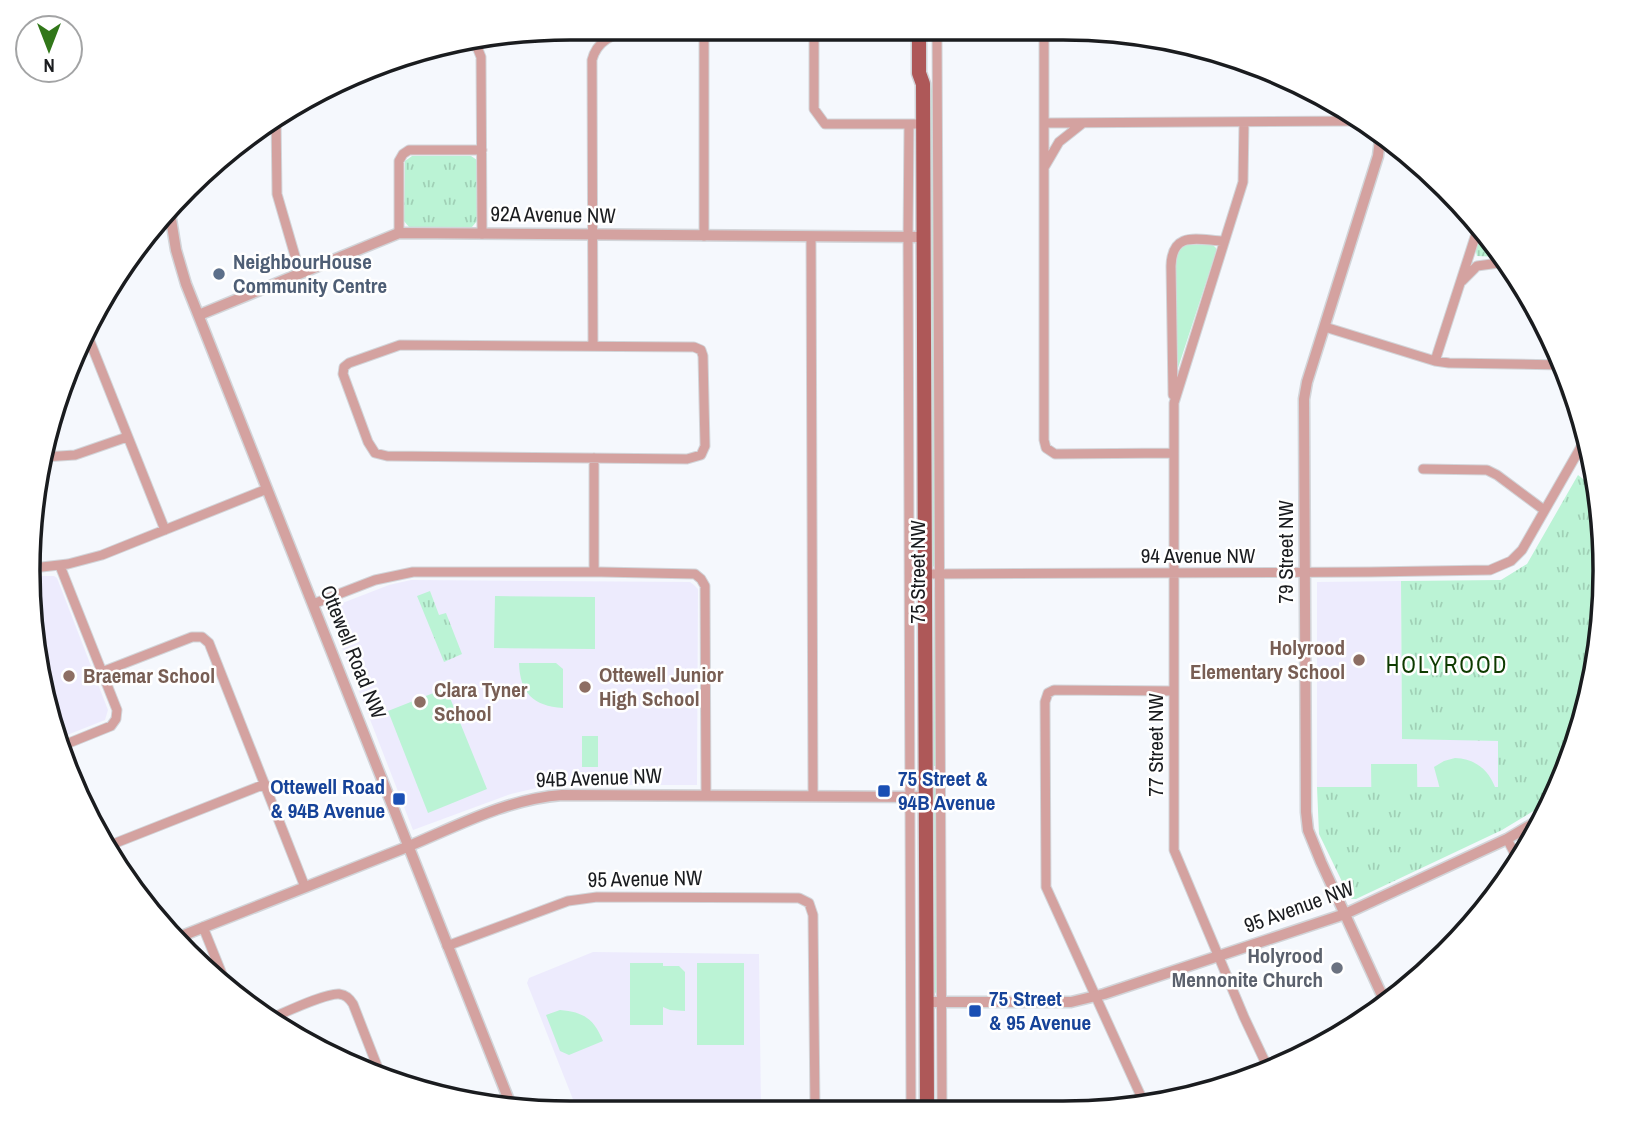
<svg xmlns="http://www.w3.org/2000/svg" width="1633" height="1141" font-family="'Archivo Narrow',sans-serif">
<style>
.education{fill:#edebfd}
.grass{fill:#bbf3d5}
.park{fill:url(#park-tufts)}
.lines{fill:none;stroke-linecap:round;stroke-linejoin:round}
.minor-casing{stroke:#d2d5d9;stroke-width:11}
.tertiary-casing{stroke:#d2d5d9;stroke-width:13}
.primary-casing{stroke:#d2d5d9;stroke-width:17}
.minor{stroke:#d4a2a0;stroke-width:9}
.tertiary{stroke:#d4a2a0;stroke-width:10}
.primary{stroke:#ae5858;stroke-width:14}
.service-dot{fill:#5c6f8a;stroke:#fff;stroke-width:2.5}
.education-dot{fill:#8d6e63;stroke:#fff;stroke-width:2.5}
.transit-dot{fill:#1a4fb4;stroke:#fff;stroke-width:2.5}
.worship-dot{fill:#6b7280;stroke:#fff;stroke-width:2.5}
.labels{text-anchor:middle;stroke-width:5;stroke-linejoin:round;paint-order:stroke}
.street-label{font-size:21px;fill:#1a1c1f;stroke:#fff}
.service-label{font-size:21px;font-weight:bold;fill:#4e5e75;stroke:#fff;text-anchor:start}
.education-label{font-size:21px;font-weight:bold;fill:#785e54;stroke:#fff;text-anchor:start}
.transit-label{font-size:21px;font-weight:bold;fill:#164399;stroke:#fff;text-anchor:start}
.worship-label{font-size:21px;font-weight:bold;fill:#5b616d;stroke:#fff;text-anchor:end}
.neighbourhood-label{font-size:23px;letter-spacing:2px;fill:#0e3b00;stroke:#fff}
.rim{fill:none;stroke:#1a1c1f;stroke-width:3.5}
</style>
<defs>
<pattern id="park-tufts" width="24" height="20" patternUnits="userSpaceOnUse" patternTransform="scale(1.75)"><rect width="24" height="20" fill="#bbf3d5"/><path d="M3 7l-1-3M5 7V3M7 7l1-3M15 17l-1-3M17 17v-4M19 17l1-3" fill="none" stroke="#a0d0b6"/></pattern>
</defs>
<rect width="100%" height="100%" fill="#f5f8fd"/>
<path class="education" d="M33,576H54L57,578L108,710L105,720L62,737L33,642Z
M411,580L690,582L694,585L698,589L697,785H549L511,794L413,830L327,609L389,585Z
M1401,581L1402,738L1499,741L1498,787H1317V582Z
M593,952L759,954L761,1111L578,1112L527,983L529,978Z"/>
<path class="grass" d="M933,73L934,74V567L933,566L931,152V90Z
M1212,244L1216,248V252L1178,368H1176V251L1182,245Z
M934,587H935L937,783L935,766H934Z
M495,596L595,597V649L494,648Z
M519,663H556L563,669V708C533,706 520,693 519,663Z
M446,688L487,789L428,813L388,711Z
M582,736H598V767H582Z
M1455,758C1475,759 1488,769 1495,787L1447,815L1434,767L1444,761Z
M1371,764H1417L1418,844H1372Z
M934,788H937L936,994L935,992Z
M663,963V966H679L685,972V1011L670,1010L663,1007V1025H630V963Z
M744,963V1045H697V963Z
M560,1010C584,1012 594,1019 603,1041L569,1055L560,1051L546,1015Z"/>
<path class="park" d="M412,156H471L477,160V221L472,227H409L404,221L405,161Z
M1486,235L1502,257L1477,256C1474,247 1477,238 1486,235Z
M1578,475L1598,491L1600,499L1604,606L1587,711L1553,799L1502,830L1356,899H1352L1349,896L1319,834L1317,787H1498V741L1402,739L1401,581L1501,580L1527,564Z
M430,591L439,615L446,613L462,654L444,662L417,596Z"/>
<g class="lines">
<defs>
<path id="minor" d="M704,30V236
M814,32V109L825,124H923
M937,34L942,1109
M1044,36V440L1046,448L1055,454L1174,453
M452,44H466L477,47L481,57L482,234
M276,116L277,194L300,273
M1244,122L1243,182L1174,403V850L1244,1017L1268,1068
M1044,123L1359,121
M909,124L908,238L911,1110
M1045,166L1059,142L1083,123
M399,233V161L403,154L409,150H482
M811,237L813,796
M1462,281L1477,266L1506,262
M1325,327L1435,361L1449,363L1562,365
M87,334L165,530
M400,345L694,347L701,350L703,356L705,446L701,455L687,459L387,456L375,453L368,442L343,374L344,367L349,363Z
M593,346L592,60C597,40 613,35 631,29
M1435,361L1475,237L1478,233L1484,231
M1565,370C1564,389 1562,396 1579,407
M1173,395L1171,266C1172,230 1198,240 1224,241
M44,457L75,455L127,437
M1423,469L1487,470L1497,475L1544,510
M60,566L117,710L116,719L111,726L64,745
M33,568L68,564L102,555L267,489
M594,572V458
M933,574L1370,572L1490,570L1511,561L1522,550L1586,438
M313,604L375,580L413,572H601L695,574L701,579L705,586L706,795
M102,672L192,637H202L209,643L305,887
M1507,839L1518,860
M108,846L265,784
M203,927L228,989
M447,946L568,901L597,897L799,898L809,903L813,915L815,1110
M269,1019C284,1013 325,993 339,994C346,995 349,998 353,1004L381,1076
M1145,1105L1046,887L1045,702L1048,693L1054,690L1174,691"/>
<path id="tertiary" d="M1380,139L1378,156L1307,382L1304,399L1306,812L1308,830L1321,862L1385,1002
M169,207L176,250L186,284L512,1108
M199,315L399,233L922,237
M174,939C251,908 329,878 407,847C457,826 507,799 562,795L925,797
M926,1002H1071L1104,994L1345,914L1507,839L1546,816"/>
<path id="primary" d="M919,34V73L923,84L927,1110"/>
</defs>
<use href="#minor" class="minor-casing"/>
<use href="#tertiary" class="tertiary-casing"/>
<use href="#primary" class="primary-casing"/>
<use href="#minor" class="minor"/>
<use href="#tertiary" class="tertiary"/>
<use href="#primary" class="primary"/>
</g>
<circle class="service-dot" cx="219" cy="274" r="7"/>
<g class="education-dot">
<circle cx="1359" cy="660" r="7"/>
<circle cx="69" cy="676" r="7"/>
<circle cx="585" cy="687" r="7"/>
<circle cx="420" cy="702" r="7"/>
</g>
<g class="transit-dot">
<rect x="877" y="784" width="14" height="14" rx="3.5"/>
<rect x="392" y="792" width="14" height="14" rx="3.5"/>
<rect x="968" y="1004" width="14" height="14" rx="3.5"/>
</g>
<circle class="worship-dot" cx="1337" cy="968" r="7"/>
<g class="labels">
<g class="street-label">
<text transform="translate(553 215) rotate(1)" y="7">92A Avenue NW</text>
<text transform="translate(1286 552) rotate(-90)" y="7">79 Street NW</text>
<text x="1198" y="563">94 Avenue NW</text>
<text transform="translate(918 572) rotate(-90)" y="7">75 Street NW</text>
<text transform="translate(353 652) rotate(68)" y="7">Ottewell Road NW</text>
<text transform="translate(1156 745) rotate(-90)" y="7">77 Street NW</text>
<text transform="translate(599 778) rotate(-2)" y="7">94B Avenue NW</text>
<text transform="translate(645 879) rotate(-1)" y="7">95 Avenue NW</text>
<text transform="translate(1299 907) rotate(-20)" y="7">95 Avenue NW</text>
</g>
<g class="service-label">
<text x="233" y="269">NeighbourHouse<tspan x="233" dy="24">Community Centre</tspan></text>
</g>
<g class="education-label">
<text x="1345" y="655" text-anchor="end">Holyrood<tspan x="1345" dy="24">Elementary School</tspan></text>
<text x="599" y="682">Ottewell Junior<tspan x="599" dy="24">High School</tspan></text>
<text x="83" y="683">Braemar School</text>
<text x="434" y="697">Clara Tyner<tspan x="434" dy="24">School</tspan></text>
</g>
<g class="transit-label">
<text x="898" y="786">75 Street &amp;<tspan x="898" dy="24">94B Avenue</tspan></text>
<text x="385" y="794" text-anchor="end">Ottewell Road<tspan x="385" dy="24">&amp; 94B Avenue</tspan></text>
<text x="989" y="1006">75 Street<tspan x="989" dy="24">&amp; 95 Avenue</tspan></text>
</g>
<g class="worship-label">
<text x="1323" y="963">Holyrood<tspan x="1323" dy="24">Mennonite Church</tspan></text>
</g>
<g class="neighbourhood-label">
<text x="1447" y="673">HOLYROOD</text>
</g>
</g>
<path d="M0 0H1633V1141H0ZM570 40H1063A530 530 0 0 1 1593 570V571A530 530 0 0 1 1063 1101H570A530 530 0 0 1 40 571V570A530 530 0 0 1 570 40Z" fill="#fff" fill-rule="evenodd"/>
<path class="rim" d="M570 40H1063A530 530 0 0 1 1593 570V571A530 530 0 0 1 1063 1101H570A530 530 0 0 1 40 571V570A530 530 0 0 1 570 40Z"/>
<g transform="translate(49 49) rotate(180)"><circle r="33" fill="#ffffff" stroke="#a3a4a5" stroke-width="2"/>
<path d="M0-5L12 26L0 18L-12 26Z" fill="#317719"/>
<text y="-10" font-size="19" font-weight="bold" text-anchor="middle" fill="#1a1c1f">N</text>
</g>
</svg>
